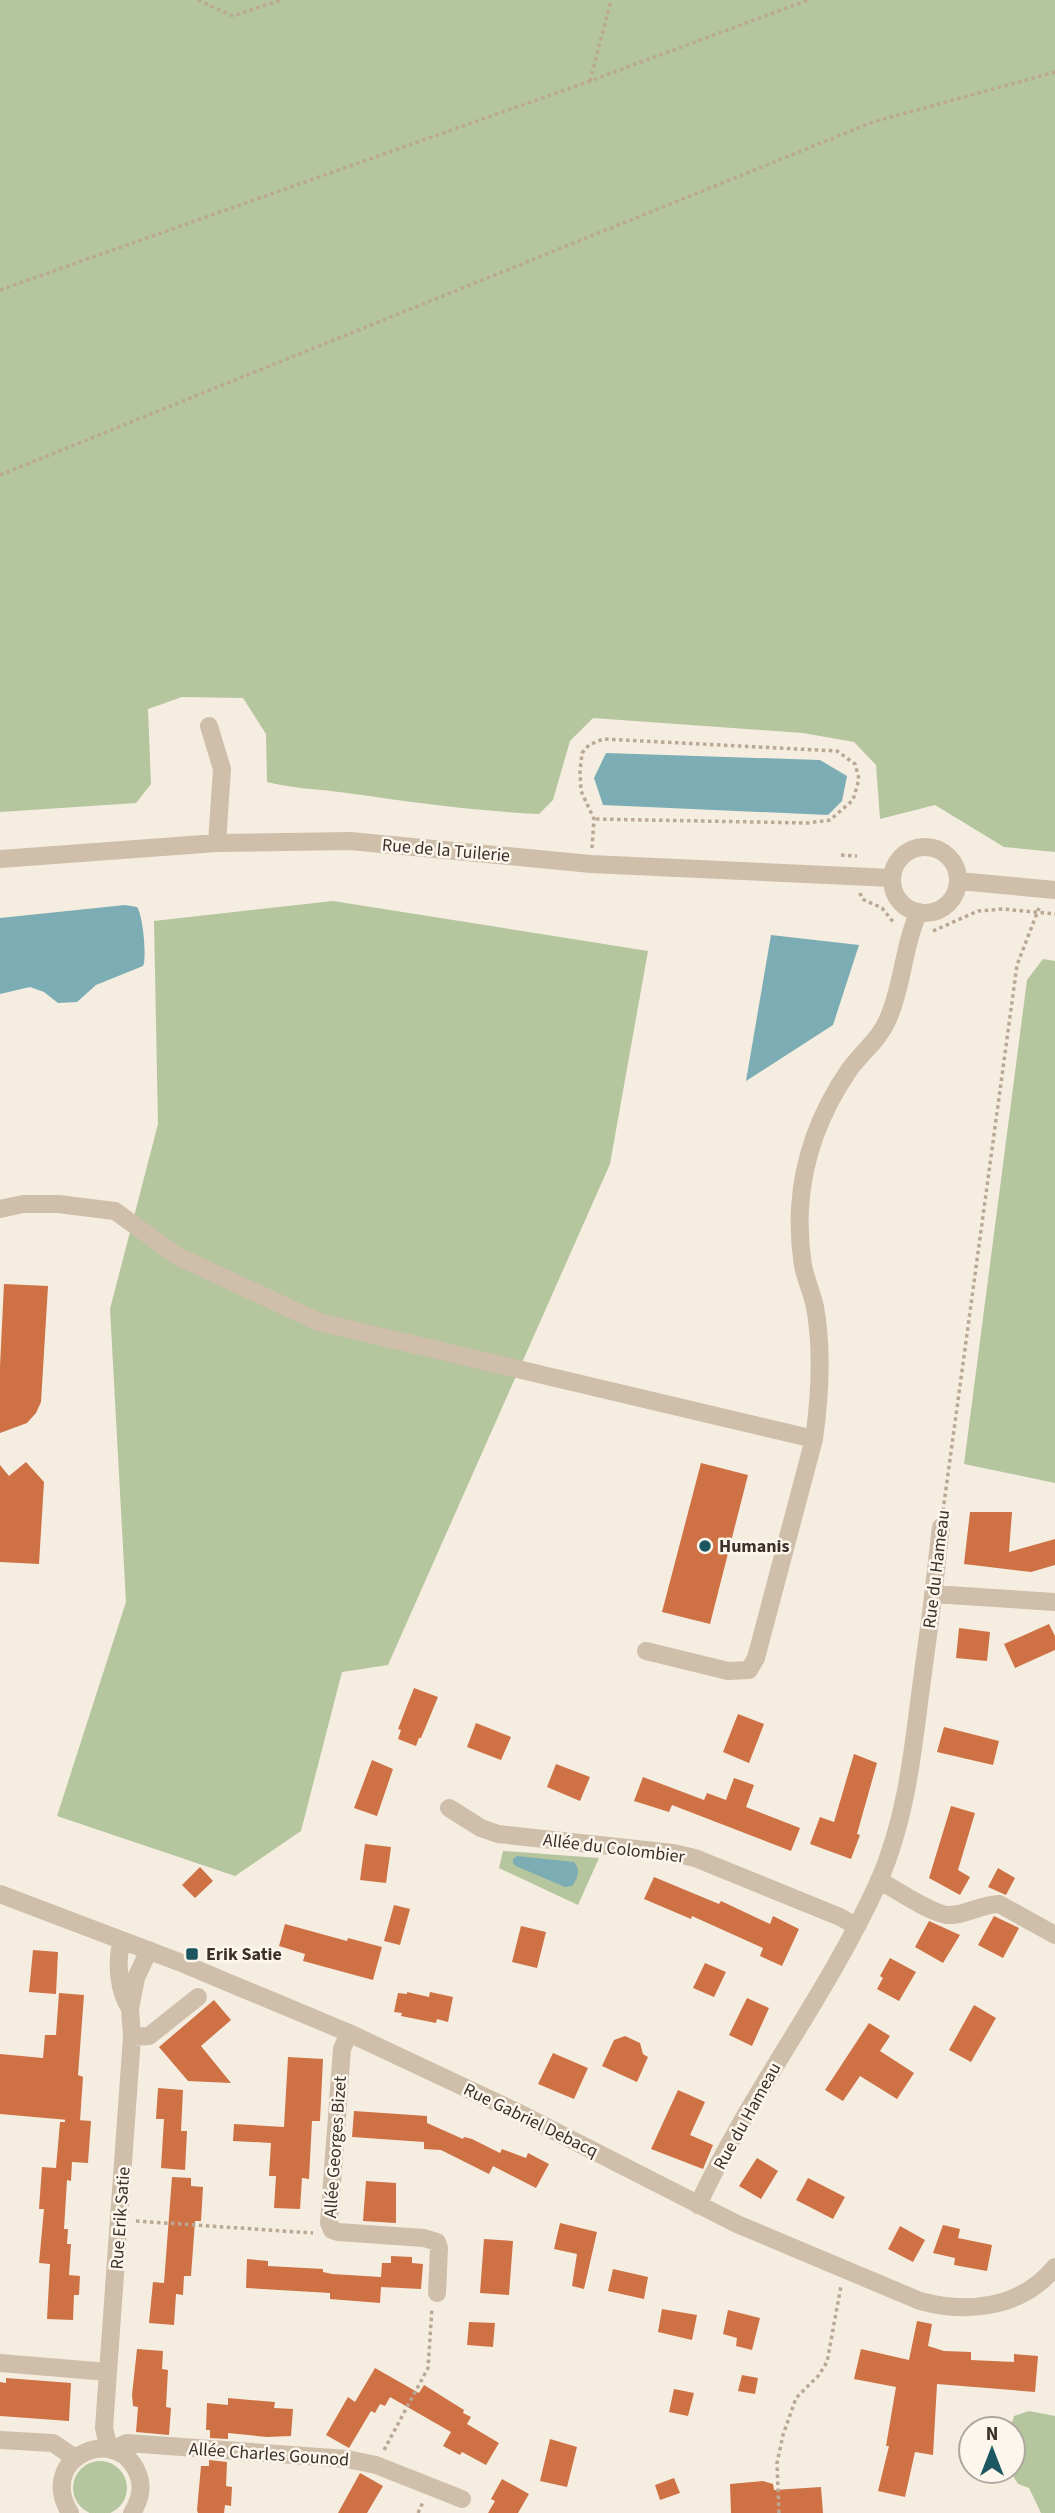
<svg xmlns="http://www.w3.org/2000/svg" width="1055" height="2513" font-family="'Source Sans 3',sans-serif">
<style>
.green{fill:#b5c59e}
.water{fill:#7cadb4}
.building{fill:#ce7245}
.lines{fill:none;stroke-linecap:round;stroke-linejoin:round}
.path{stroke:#baa894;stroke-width:3.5;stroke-dasharray:3.5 3.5;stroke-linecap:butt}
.minor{stroke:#cebeaa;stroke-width:18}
.poi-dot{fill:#1c5661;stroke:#fcf6ed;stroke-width:2.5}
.labels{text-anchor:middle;stroke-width:5;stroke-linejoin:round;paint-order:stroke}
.street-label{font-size:18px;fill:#3b312a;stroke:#fcf6ed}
.poi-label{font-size:18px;font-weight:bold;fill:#3b312a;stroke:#fcf6ed;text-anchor:start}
</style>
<rect width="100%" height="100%" fill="#f5ede0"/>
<path class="green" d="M0,0H1055V852L1004,847L935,805L880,819L876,765L854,742L803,733L593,718L570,741L553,800L539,814C474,811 411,802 347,793C320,789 294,789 267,782L266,734L243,698L182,697L148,709L151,784L136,803L0,812Z
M333,901L648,951L610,1164L388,1665L342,1672L301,1831L235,1876L57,1816L126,1602L110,1309L158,1124L154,921Z
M1043,959L1055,961V1483L964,1464L1027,980Z
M503,1851L599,1858L578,1905L499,1868Z
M1029,2411L1055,2416V2513H1041L1029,2488L1018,2484L1010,2471H1013V2429H1010L1014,2416Z
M73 2488a27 27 0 1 1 54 0a27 27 0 1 1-54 0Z"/>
<path class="water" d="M606,753L820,760L847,776L842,801L828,815L603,805L594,778Z
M125,905L137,907C143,915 147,958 143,966L96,985L77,1002L58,1003L44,992L30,987L0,994V918Z
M771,935L859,945L833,1025L746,1081Z
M517,1856L574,1862C581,1870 578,1878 572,1886L565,1887L516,1866L513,1863V1859Z"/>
<path class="building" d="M4,1284L48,1286L41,1402L36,1413L27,1423L0,1433V1366Z
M26,1462L44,1482L39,1564L0,1562V1465L9,1476Z
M701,1463L748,1475L710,1624L662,1612Z
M970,1512H1012L1009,1552L1055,1539V1565L1031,1572L964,1564Z
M1049,1624L1055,1636V1650L1015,1668L1004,1644Z
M959,1628L990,1632L987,1661L956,1658Z
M414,1688L438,1697L421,1738H419L416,1746L398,1739L401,1730L398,1729Z
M738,1714L764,1724L749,1763L723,1752Z
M476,1723L511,1737L501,1760L467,1747Z
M944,1727L999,1741L993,1765L937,1752Z
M854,1754L877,1763L857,1834L860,1835L851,1859L810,1844L820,1817L834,1822Z
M372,1760L393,1769L377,1816L354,1808Z
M556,1764L590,1777L580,1801L547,1787Z
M643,1777L704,1800L707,1793L726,1800L734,1778L754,1785L746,1807L800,1828L791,1851L672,1805L669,1812L634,1801Z
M951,1806L975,1813L958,1870L970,1877L960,1895L929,1878Z
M365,1844L391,1847L386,1883L360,1880Z
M200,1867L213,1881L195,1898L182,1885Z
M998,1868L1015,1878L1006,1895L988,1887Z
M654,1877L719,1904L721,1901L770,1924L773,1916L799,1929L782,1966L760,1956L763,1948L692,1916L691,1919L644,1899Z
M394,1905L410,1909L400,1945L384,1941Z
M994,1916L1019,1928L1003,1958L978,1945Z
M929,1921L960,1935L943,1963L915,1947Z
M285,1924L347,1941L348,1938L382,1947L373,1980L303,1961L305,1954L279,1946Z
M521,1926L546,1932L537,1968L512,1962Z
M33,1950L58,1952L56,1994L29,1992Z
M890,1958L916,1972L899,2001L877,1989L883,1978L880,1976Z
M705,1963L726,1972L714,1997L693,1988Z
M407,1992L429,1997L430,1992L453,1997L448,2022L437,2019L436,2023L401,2016L402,2013L394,2012L398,1993L407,1994Z
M59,1993L84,1995L78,2075L83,2077L80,2121L0,2114V2054L43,2058L45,2035H56Z
M747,1998L769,2008L752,2046L729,2035Z
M214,2000L231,2020L201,2046L231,2083L188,2081L159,2047Z
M974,2005L996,2018L971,2062L949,2050Z
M869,2023L890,2036L880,2051L914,2073L897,2099L860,2076L843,2101L825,2090Z
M625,2036L640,2043L643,2054L648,2057L637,2082L602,2066L614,2040Z
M553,2053L588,2068L574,2099L538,2084Z
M288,2057L323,2059L320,2121H312L309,2179L302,2178L300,2209L274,2208L276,2176H269L271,2143L233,2141L234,2124L284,2127Z
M158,2088L183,2090L181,2131H187L185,2170L161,2168L164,2119H156Z
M678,2090L705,2102L690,2135L713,2145L703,2169L651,2149Z
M354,2111L427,2116V2123L463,2139L464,2137L472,2139L500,2153L502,2149L526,2158L528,2153L549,2164L536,2188L493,2166L489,2174L441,2150L424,2149V2142L352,2137Z
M65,2119L91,2121L88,2163L72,2162L71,2181L67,2180L64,2229H68L67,2244H71L69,2275L80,2276L79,2295H74L73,2320L47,2319L50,2264L39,2263L44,2209H39L42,2167L56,2168L60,2122H65Z
M757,2158L778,2171L761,2199L739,2186Z
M172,2177L191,2178V2186L203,2187L201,2221H195L191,2276H184L183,2295L176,2294L174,2325L149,2323L153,2282L164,2283Z
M808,2178L845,2197L833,2219L796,2200Z
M366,2181L396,2183V2223L363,2221Z
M560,2223L597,2232L584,2289L572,2286L577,2254L554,2249Z
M943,2225L960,2229L958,2238L992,2245L987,2271L954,2265L955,2258L933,2253Z
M900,2226L925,2240L913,2262L888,2249Z
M484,2239L513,2241L509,2295L480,2293Z
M391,2256L412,2257V2263L423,2264L421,2289L381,2287L380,2303L330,2299V2293L246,2288L247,2259L268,2261V2266L323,2269V2272L332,2274L381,2277L382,2263H391Z
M613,2269L648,2277L644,2299L608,2291Z
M662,2309L697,2315L692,2340L658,2332Z
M728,2310L760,2318L752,2350L736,2346L737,2338L723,2334Z
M917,2321L932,2324L928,2346L944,2351L971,2352V2360L1014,2362V2354L1038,2356L1035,2392L937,2384L933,2455L915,2452L905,2497L878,2491L889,2446H886L896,2387L854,2379L861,2349L909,2360Z
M469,2322L495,2323L493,2347L467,2345Z
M137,2349L163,2351L162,2369L168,2370L166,2407L171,2408L169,2435L136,2432L138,2407L133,2406L132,2395Z
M375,2368L419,2393L424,2385L464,2410L463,2413L471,2417L467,2424L499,2443L486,2465L462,2452L460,2455L443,2446L451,2432L390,2397L385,2406L380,2404L375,2413L371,2411L349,2448L326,2435L348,2397L355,2402Z
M742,2375L758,2378L755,2394L738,2391Z
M6,2378L71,2383L69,2421L0,2416V2382L6,2383Z
M674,2389L694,2393L688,2416L669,2412Z
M228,2398L275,2402L274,2408L293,2409L291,2436L267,2437L228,2433V2439L210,2438V2430H206L207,2403L228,2405Z
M550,2439L577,2447L567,2487L540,2481Z
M209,2460L227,2462L226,2486L232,2487L231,2506L225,2505L224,2513H198L197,2510L201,2466H209Z
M360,2473L383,2486L367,2513H338Z
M674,2478L680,2493L660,2500L655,2485Z
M502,2479L529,2494L518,2513H488L495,2501L491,2499Z
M763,2481L773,2484L774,2490L821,2487L823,2513H731L730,2484Z"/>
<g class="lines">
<path class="path" d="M198,0L233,16L281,0
M590,81L611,0
M0,290L590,81L808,0
M0,475L873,122L1055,72
M592,848L594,819L581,791L580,771L582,753L589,745L603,739L837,751L855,764L859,779L853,800L830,820L808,823L594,819
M841,855L857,856
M860,893L862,899L882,908L894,923
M933,931L978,911L1003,909L1055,914
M943,1511L1017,965L1039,908
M136,2221L313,2233
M384,2450L428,2368L432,2308
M418,2513L423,2502
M779,2513L777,2463L783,2435L796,2398L819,2375L827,2362L841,2286"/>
<path class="minor" d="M209,726L222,769L217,843
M892 880a33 33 0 1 1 66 0a33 33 0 1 1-66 0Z
M0,859L217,843L350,841L591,864L892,878
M959,881L1055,890
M0,1209L23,1204H58L115,1211L177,1256L319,1322L814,1439
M933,1594L1055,1602
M646,1651L728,1671L749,1670L756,1658L814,1439C820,1396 823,1351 815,1307C812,1293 806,1280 803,1266C800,1247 799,1227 800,1208C803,1157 821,1111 849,1070C862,1052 879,1040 888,1019C903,986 903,946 919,912
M449,1808L481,1828L498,1834L673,1853L695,1858L840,1917L856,1926
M879,1880C893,1888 935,1916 950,1915C966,1915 982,1904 999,1904L1055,1935
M0,1894L179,1962L349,2033L519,2113L737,2224L920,2301C968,2314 1022,2308 1055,2267
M122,1941C116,1960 118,1991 130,2008
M349,2033L342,2049L329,2223L332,2230L338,2232L424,2238L437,2242L439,2248L437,2293
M132,2037L149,2036L198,1997
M698,2205C750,2093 828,1994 879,1881C905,1821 912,1759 920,1695C928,1639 935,1583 941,1527
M0,2363L108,2372
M0,2440L53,2443L75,2458
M109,2449L104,2428L132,2037L130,2009L136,1978L149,1950
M112,2450L127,2443L347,2459L376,2465L462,2499
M70,2513C35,2456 121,2421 139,2477C143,2490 139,2502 132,2513"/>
</g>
<g class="poi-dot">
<circle cx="705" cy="1546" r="7"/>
<rect x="185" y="1947" width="14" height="14" rx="3.5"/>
</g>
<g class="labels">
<g class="street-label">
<text transform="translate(446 850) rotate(5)" y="6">Rue de la Tuilerie</text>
<text transform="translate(936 1569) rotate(-83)" y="6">Rue du Hameau</text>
<text transform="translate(614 1848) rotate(7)" y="6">Allée du Colombier</text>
<text transform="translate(747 2116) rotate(-61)" y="6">Rue du Hameau</text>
<text transform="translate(531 2120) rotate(26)" y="6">Rue Gabriel Debacq</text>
<text transform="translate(335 2147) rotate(-86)" y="6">Allée Georges Bizet</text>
<text transform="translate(120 2218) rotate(-86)" y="6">Rue Erik Satie</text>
<text transform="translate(269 2454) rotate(4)" y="6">Allée Charles Gounod</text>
</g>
<g class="poi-label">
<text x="719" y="1552">Humanis</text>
<text x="206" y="1960">Erik Satie</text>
</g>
</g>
<g transform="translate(992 2450)"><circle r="33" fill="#fcf6ed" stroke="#afa79f" stroke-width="2"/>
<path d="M0-5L12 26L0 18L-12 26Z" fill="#1c5661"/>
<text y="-10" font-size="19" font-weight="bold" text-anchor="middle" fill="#3b312a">N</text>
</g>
</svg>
